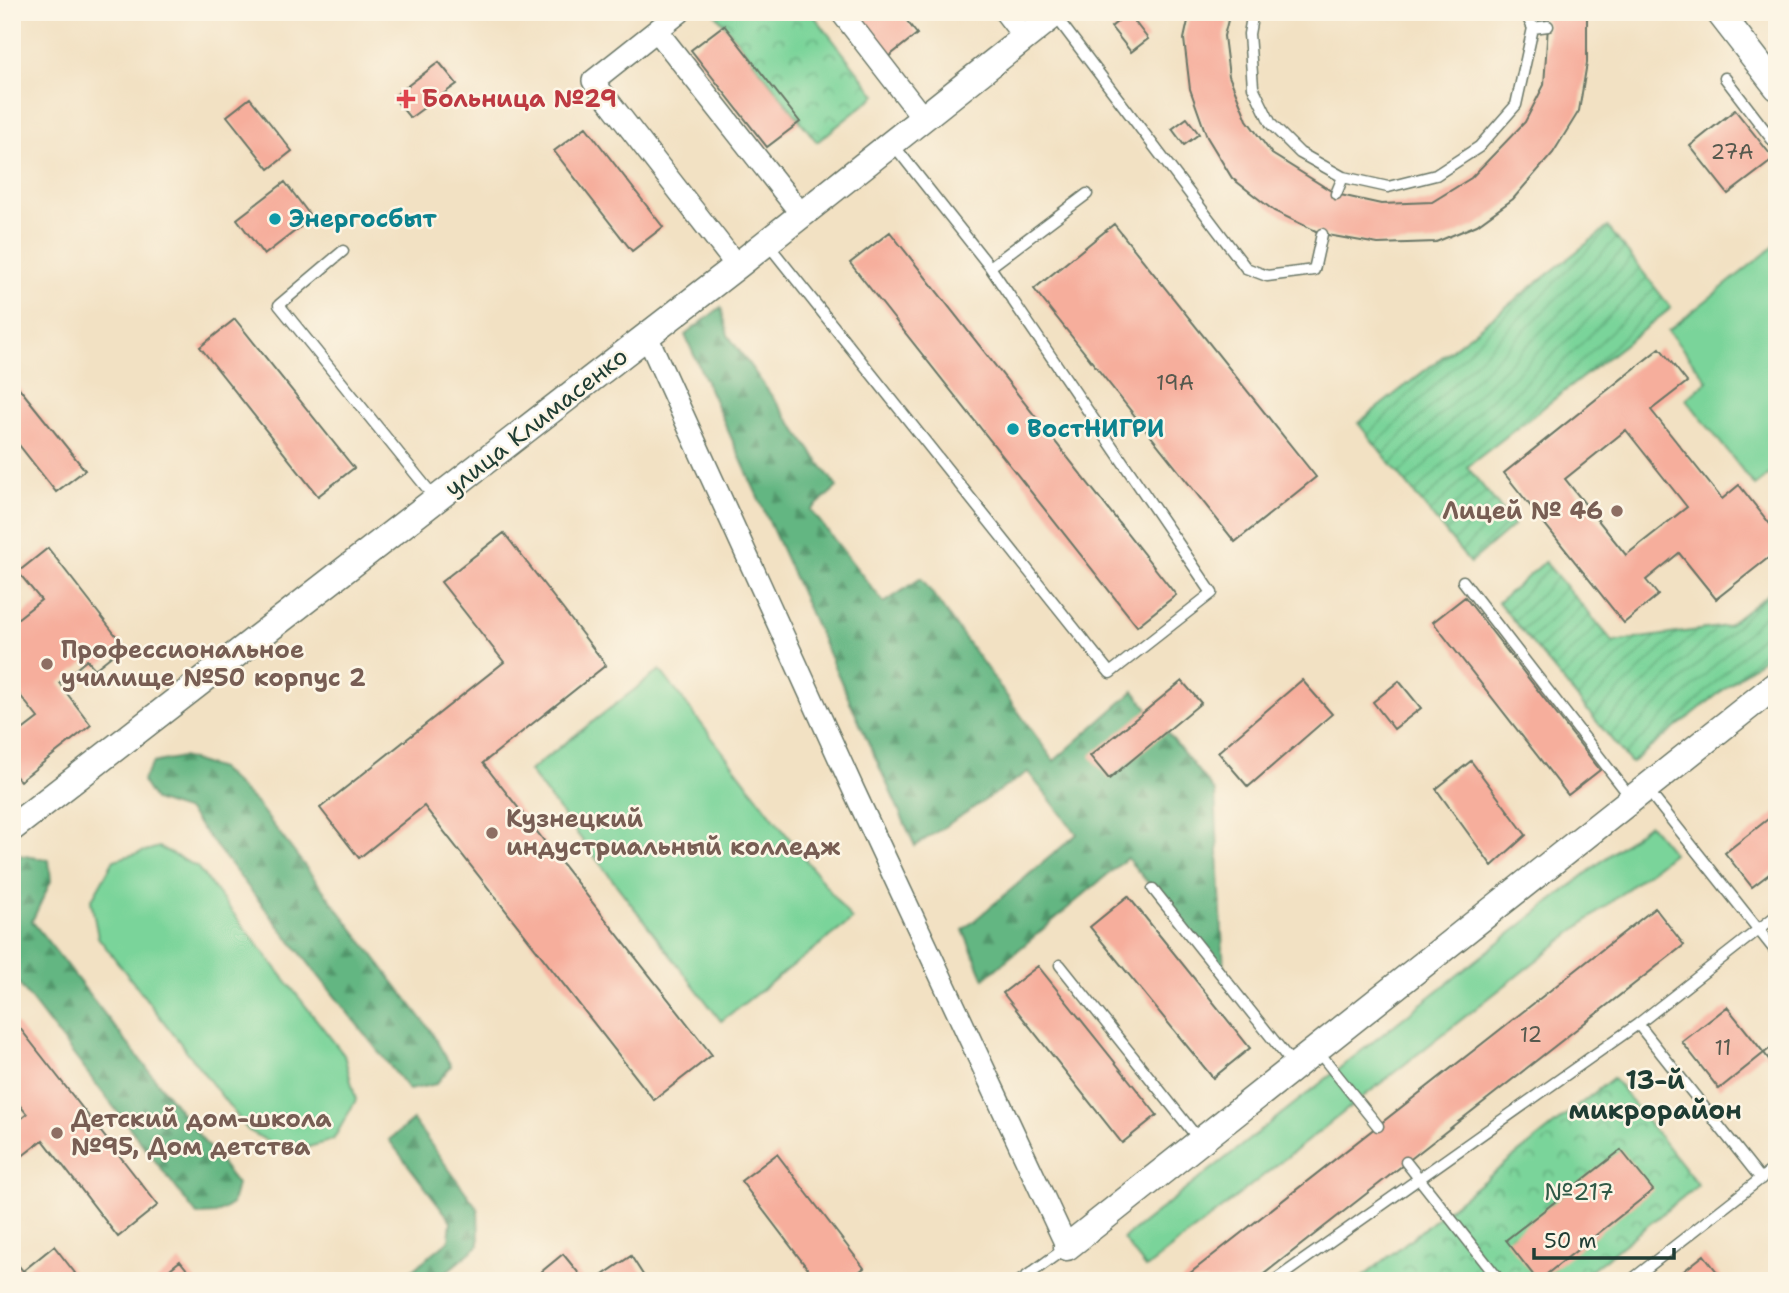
<svg xmlns="http://www.w3.org/2000/svg" width="1789" height="1293" font-family="'Shantell Sans',sans-serif">
<style>
.grass{fill:#7ad49a;stroke:#4c8867;stroke-width:2}
.forest{fill:url(#forest-firs);stroke:#417a5b;stroke-width:2}
.park{fill:url(#park-crowns);stroke:#4c8867;stroke-width:2}
.garden{fill:url(#garden-furrows);stroke:#4c8867;stroke-width:2}
.building{fill:#f6ae9c;fill-rule:evenodd}
.lines{fill:none;stroke-linecap:round;stroke-linejoin:round}
.service-casing{stroke:#697666;stroke-width:13}
.minor-casing{stroke:#697666;stroke-width:24}
.tertiary-casing{stroke:#697666;stroke-width:29}
.service{stroke:#fff;stroke-width:10}
.minor{stroke:#fff;stroke-width:21}
.tertiary{stroke:#fff;stroke-width:26}
.health-dot{fill:#e0444e;stroke:#fcf5e5;stroke-width:2.5}
.culture-dot{fill:#0f9aa8;stroke:#fcf5e5;stroke-width:2.5}
.education-dot{fill:#8d6e63;stroke:#fcf5e5;stroke-width:2.5}
.labels{text-anchor:middle;stroke-width:5;stroke-linejoin:round;paint-order:stroke}
.number-label{font-size:21px;fill:#55594e}
.health-label{font-size:24px;font-weight:bold;fill:#be3a42;stroke:#fcf5e5;text-anchor:start}
.culture-label{font-size:24px;font-weight:bold;fill:#0d838f;stroke:#fcf5e5;text-anchor:start}
.street-label{font-size:24px;fill:#1f3d34;stroke:#fcf5e5}
.education-label{font-size:24px;font-weight:bold;fill:#785e54;stroke:#fcf5e5;text-anchor:start}
.park-label{font-size:24px;fill:#315b48;stroke:#fcf5e5}
.neighbourhood-label{font-size:26px;font-weight:bold;fill:#1f3d34;stroke:#fcf5e5}
</style>
<defs>
<pattern id="forest-firs" width="22" height="20" patternUnits="userSpaceOnUse" patternTransform="scale(1.75)"><rect width="22" height="20" fill="#63b682"/><path d="M5 1l3.5 6h-7zM16 11l3.5 6h-7z" fill="#51956b"/></pattern>
<pattern id="park-crowns" width="20" height="18" patternUnits="userSpaceOnUse" patternTransform="scale(1.75)"><rect width="20" height="18" fill="#7ad49a"/><path d="M2 6a3 3 0 1 1 6 0M12 15a3 3 0 1 1 6 0" fill="none" stroke="#63ad7e"/></pattern>
<pattern id="garden-furrows" width="10" height="10" patternUnits="userSpaceOnUse" patternTransform="scale(1.75)"><rect width="10" height="10" fill="#7ad49a"/><path d="M-1 1l2-2M0 10L10 0M9 11l2-2" fill="none" stroke="#63ad7e"/></pattern>
</defs>
<rect width="100%" height="100%" fill="#fcf5e5"/>
<filter id="ink" filterUnits="userSpaceOnUse"><feTurbulence type="fractalNoise" baseFrequency=".0143" numOctaves="2"/><feDisplacementMap in="SourceGraphic" scale="14" xChannelSelector="R" yChannelSelector="G"/><feConvolveMatrix kernelMatrix="1 2 1 2 8 2 1 2 1" color-interpolation-filters="sRGB"/></filter>
<filter id="wash" filterUnits="userSpaceOnUse"><feTurbulence type="fractalNoise" baseFrequency=".00686" numOctaves="4" result="noise"/><feDisplacementMap in="SourceGraphic" scale="28" xChannelSelector="R" yChannelSelector="G"/><feGaussianBlur stdDeviation="1.57" result="paint"/><feColorMatrix in="noise" values="0 0 0 0 0 0 0 0 0 0 0 0 0 0 0 0 0 1.4 0 .05"/><feComposite in="paint" operator="in"/></filter>
<g filter="url(#wash)">
<rect width="100%" height="100%" fill="#f2e1c3"/>
<path class="grass" d="M1777,244V468L1755,486L1686,399L1708,381L1668,331Z
M660,670L852,920L721,1021L529,771Z
M1649,824L1673,853L1146,1268L1123,1239Z
M159,847L197,867L344,1055L356,1100L333,1140L288,1153L248,1130L98,937L91,901L114,860Z"/>
<path class="forest" d="M721,307L728,335L837,487L811,510L884,603L921,578L1054,761L1134,691L1215,792L1224,972L1127,858L984,979L963,930L1077,834L1028,772L915,846L685,335Z
M182,757L220,769L257,804L429,1028L451,1066L436,1084L409,1090L188,811L154,800L142,781L153,763Z
M19,855L49,860L51,881L32,921L237,1184L232,1204L216,1214L197,1215L12,975V860Z
M413,1120L478,1209L479,1245L435,1281H399L449,1240L451,1221L389,1140Z"/>
<path class="park" d="M714,12H811L876,95L817,142Z
M1613,1078L1698,1185L1578,1281H1358Z"/>
<path class="garden" d="M1608,227L1671,308L1467,467L1514,525L1470,563L1358,423Z
M1545,562L1613,642L1727,626L1777,587V647L1631,763L1498,602Z"/>
<g id="blocks">
<path class="building" d="M852,12H900L917,34L888,57Z
M1190,12H1230L1224,36L1229,76L1247,120L1272,154L1336,194L1381,204L1432,202L1471,178L1525,122L1544,85L1548,26L1542,12H1587V63L1579,111L1553,153L1513,199L1477,225L1436,242L1378,244L1322,234L1274,211L1232,178L1207,137L1190,89L1184,39Z
M1128,13L1148,39L1131,52L1111,27Z
M724,25L800,122L767,147L691,50Z
M439,62L457,84L410,118L393,97Z
M250,98L292,151L269,169L227,116Z
M1735,110L1774,159L1728,194L1690,146Z
M1187,118L1199,134L1184,145L1172,129Z
M586,127L663,227L632,251L554,151Z
M285,182L312,218L264,255L237,219Z
M1114,224L1316,477L1235,542L1034,289Z
M890,232L1176,595L1137,626L850,263Z
M235,319L354,468L318,496L200,347Z
M1660,348L1687,382L1651,410L1722,499L1739,485L1777,533V551L1716,599L1679,553L1646,580L1658,595L1624,623L1504,473ZM1626,430L1687,507L1626,555L1565,479Z
M12,379L85,470L56,492L12,436Z
M504,533L606,665L483,763L712,1055L654,1100L424,806L359,858L320,808L504,662L441,582Z
M48,548L124,646L95,669L87,660L59,683L91,725L20,781L12,772V738L38,718L12,685V623L41,600L18,572Z
M1465,597L1600,770L1568,795L1433,622Z
M1302,680L1332,714L1248,787L1218,752Z
M1182,681L1201,703L1109,779L1090,756Z
M1399,681L1421,708L1394,729L1373,702Z
M1471,761L1526,835L1492,866L1436,789Z
M1777,812V868L1752,887L1725,853Z
M1128,896L1250,1048L1213,1078L1090,927Z
M1655,908L1684,945L1255,1281H1180Z
M1038,966L1157,1115L1122,1143L1003,993Z
M1727,1007L1764,1053L1777,1043V1070L1764,1053L1719,1089L1682,1042Z
M12,1018L158,1205L118,1237L43,1140L12,1164V1126L27,1114L12,1096Z
M1621,1150L1653,1190L1538,1281L1506,1240Z
M777,1154L864,1268L847,1281H817L741,1181Z
M54,1246L75,1273L65,1281H12V1257L23,1271Z
M563,1254L585,1281H530Z
M1704,1255L1724,1281H1671Z
M631,1256L647,1281H594Z
M180,1261L196,1281H155Z"/>
</g>
</g>
<g filter="url(#ink)">
<use href="#blocks" fill-opacity="0" stroke="#697666" stroke-width="2"/>
<g class="lines">
<defs>
<path id="service" d="M1253,12L1249,34L1253,87L1271,124L1300,153L1343,177L1388,187L1436,175L1479,147L1516,105L1533,28L1525,12
M1054,14L1246,268L1267,276L1314,270L1322,234
M1533,28L1548,26
M1725,78L1777,146
M892,143L990,267L1087,194
M1336,194L1343,177
M767,243L1110,673L1212,593L990,267
M343,251L279,305L435,498
M1463,581L1632,799
M1646,788L1777,953
M1153,889L1295,1067
M1060,965L1200,1141
M1638,1024L1761,1179
M1317,1050L1378,1126
M1406,1162L1500,1281
M1020,1281L1067,1247
M1274,1281L1638,1024L1777,915
M1630,1281L1777,1166"/>
<path id="minor" d="M680,12L593,81L737,266
M841,12L923,118
M1005,12L1025,38
M657,31L802,215
M647,336L854,791L1067,1247"/>
<path id="tertiary" d="M1719,12L1777,87
M12,828L737,266L1057,12
M1067,1247L1777,684"/>
</defs>
<use href="#service" class="service-casing"/>
<use href="#minor" class="minor-casing"/>
<use href="#tertiary" class="tertiary-casing"/>
<use href="#service" class="service"/>
<use href="#minor" class="minor"/>
<use href="#tertiary" class="tertiary"/>
</g>
</g>
<path class="health-dot" d="M402.5 88.5h7v7h7v7h-7v7h-7v-7h-7v-7h7z"/>
<g class="culture-dot">
<circle cx="275" cy="219" r="7"/>
<circle cx="1013" cy="429" r="7"/>
</g>
<g class="education-dot">
<circle cx="1617" cy="511" r="7"/>
<circle cx="47" cy="664" r="7"/>
<circle cx="492" cy="833" r="7"/>
<circle cx="57" cy="1133" r="7"/>
</g>
<g class="labels">
<g class="number-label">
<text x="1732" y="159">27А</text>
<text x="1175" y="390">19А</text>
<text x="1531" y="1042">12</text>
<text x="1723" y="1055">11</text>
</g>
<g class="health-label">
<text x="422" y="107">Больница №29</text>
</g>
<g class="culture-label">
<text x="289" y="227">Энергосбыт</text>
<text x="1027" y="437">ВостНИГРИ</text>
</g>
<g class="street-label">
<text transform="translate(536 422) rotate(-38)" y="8">улица Климасенко</text>
</g>
<g class="education-label">
<text x="1603" y="519" text-anchor="end">Лицей № 46</text>
<text x="61" y="658">Профессиональное<tspan x="61" dy="28">училище №50 корпус 2</tspan></text>
<text x="506" y="827">Кузнецкий<tspan x="506" dy="28">индустриальный колледж</tspan></text>
<text x="71" y="1127">Детский дом-школа<tspan x="71" dy="28">№95, Дом детства</tspan></text>
</g>
<g class="park-label">
<text x="1579" y="1200">№217</text>
</g>
<g class="neighbourhood-label">
<text x="1655" y="1089">13-й<tspan x="1655" dy="30">микрорайон</tspan></text>
</g>
</g>
<rect width="1789" height="1293" fill="none" stroke="#fcf5e5" stroke-width="42"/>
<path d="M1534 1248v10h140v-10" fill="none" stroke="#1f3d34" stroke-width="3.5"/>
<text x="1544" y="1248" font-size="21" fill="#1f3d34" stroke="#fcf5e5" stroke-width="5" paint-order="stroke">50 m</text>
</svg>
